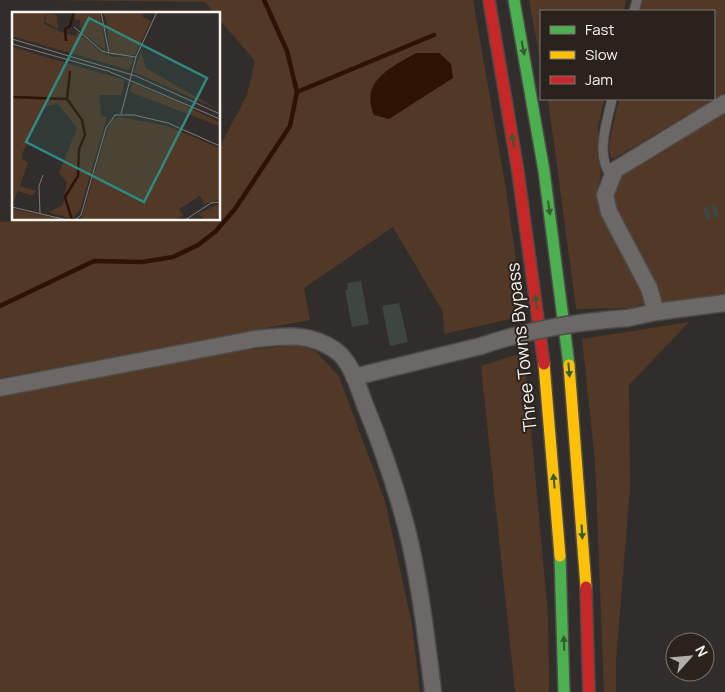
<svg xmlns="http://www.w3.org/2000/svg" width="725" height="692" font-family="Manrope,sans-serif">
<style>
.green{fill:#513827}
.water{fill:#2e1304}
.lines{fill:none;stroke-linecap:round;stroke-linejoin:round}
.stream{stroke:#2e1304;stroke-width:4.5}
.building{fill:#3e4642}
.lane-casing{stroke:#4e4a47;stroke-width:11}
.street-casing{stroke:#4e4a47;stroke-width:19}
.fast-casing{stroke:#4e4a47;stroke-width:14}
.slow-casing{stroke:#4e4a47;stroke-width:14}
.jam-casing{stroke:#4e4a47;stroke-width:14}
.lane{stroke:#6c6866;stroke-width:9}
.street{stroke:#6c6866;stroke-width:16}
.fast{stroke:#4caf50;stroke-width:11}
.slow{stroke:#ffc107;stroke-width:11}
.jam{stroke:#c62828;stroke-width:11}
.street-bridge-casing{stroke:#4e4a47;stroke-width:19;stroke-linecap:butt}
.street-bridge{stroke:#6c6866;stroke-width:16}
.oneway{fill:#385a31}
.labels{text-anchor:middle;stroke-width:4;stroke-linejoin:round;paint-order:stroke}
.street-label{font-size:18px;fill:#f8f3ef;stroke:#2a221d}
.inset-river{fill:none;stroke:#2e1304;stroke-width:2.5}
.inset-road{fill:none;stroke:#817c79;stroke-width:1}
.view{fill:#328981;fill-opacity:0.15;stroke:#328981;stroke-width:2.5}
.inset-edge{fill:none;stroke:#f8f3ef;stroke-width:2.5}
</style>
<rect width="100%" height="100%" fill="#312d2a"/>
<path class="green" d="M43,0H473L506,189L524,316L444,334L443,312L393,227L304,288L310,320L0,378V222L34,219H219V148L247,95L255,61L219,19V14H215L205,2Z
M529,0H626L624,11H541V64Z
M641,0H725V92L718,97L613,159L610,156L609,143L619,99H714V11H638Z
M548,99H604L598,127L601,174L598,187L603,205L648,296L644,304L630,308L576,309Z
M725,110V298L662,304L613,202V193L622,173Z
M689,322L629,385L630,489L616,661V692H604L595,462L582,339Z
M298,345L315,351L339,376L385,501L412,624L420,692H0V397L245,350Z
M524,352L548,614L549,692H515L481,366Z"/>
<path class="water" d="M416,53H439L451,64L453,78L389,119L374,115C360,81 390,68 416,53Z"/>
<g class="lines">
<path class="stream" d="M297,92L434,35
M0,306L94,261L142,262L173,257L198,245L215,232L235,209L290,126L297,92L287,51L264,0"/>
</g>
<path class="building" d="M716,204L719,217L714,218L711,205Z
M708,206L711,219L706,220L703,207Z
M361,281L369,324L352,327L345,290H348L347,283Z
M399,303L408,342L390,346L382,306Z"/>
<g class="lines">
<defs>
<path id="lane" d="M634,11L637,0
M611,176C595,154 607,123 612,99"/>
<path id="street" d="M656,312L725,303
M628,318L656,312L649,288L609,212L605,195L615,170L725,103
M354,377L481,346
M0,388L255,339C283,336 309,332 335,350C352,362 358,387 365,405C383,449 399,496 410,542C421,592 427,642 433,692"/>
<path id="fast" d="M514,0L544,171L569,365
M560,556L564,692"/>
<path id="slow" d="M544,364L560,556
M569,365L586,587"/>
<path id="jam" d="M489,0L518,172L544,364
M586,587L589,692"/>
</defs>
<use href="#lane" class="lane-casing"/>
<use href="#street" class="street-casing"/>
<use href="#fast" class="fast-casing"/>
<use href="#slow" class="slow-casing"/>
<use href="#jam" class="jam-casing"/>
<use href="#lane" class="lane"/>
<use href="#street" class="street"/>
<use href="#fast" class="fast"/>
<use href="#slow" class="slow"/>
<use href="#jam" class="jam"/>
<defs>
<path id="street-bridge" d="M481,346C530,329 577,322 628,318"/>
</defs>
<use href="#street-bridge" class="street-bridge-casing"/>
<use href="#street-bridge" class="street-bridge"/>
</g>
<defs><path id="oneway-solid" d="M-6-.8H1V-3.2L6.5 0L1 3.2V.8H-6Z" transform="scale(1.25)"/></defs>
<g class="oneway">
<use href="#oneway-solid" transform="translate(523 48) rotate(79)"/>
<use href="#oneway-solid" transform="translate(513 141) rotate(-99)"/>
<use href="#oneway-solid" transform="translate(549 208) rotate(82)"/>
<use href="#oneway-solid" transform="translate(536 302) rotate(-97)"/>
<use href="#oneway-solid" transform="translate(569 370) rotate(85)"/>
<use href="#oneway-solid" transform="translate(554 481) rotate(-95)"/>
<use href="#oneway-solid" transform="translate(582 532) rotate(87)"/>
<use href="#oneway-solid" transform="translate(564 643) rotate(-92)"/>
</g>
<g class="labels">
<g class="street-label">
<text transform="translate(522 347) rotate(-96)" y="6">Three Towns Bypass</text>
</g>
</g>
<g transform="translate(12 12)">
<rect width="208" height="208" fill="#312d2a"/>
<path d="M0,0H34L32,12L52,21L64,24L65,20L88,39L101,45H121V49L117,58L0,24ZM61,0H88L94,39L69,20L68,8L63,7ZM91,0H130L131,5L139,9L123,43H102L97,39L95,11ZM35,1L45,3L46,17L33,10ZM0,35L113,68L109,83H87L89,103L95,105L68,198L60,207L37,200L51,193L55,171L47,161L65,116L46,92L32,95L11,140L10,147L16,151L8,174L24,179L21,184L6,179L0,193ZM129,40L134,56L207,98L122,60ZM120,71L166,90L207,110V114L118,80ZM108,105L156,114L207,136V188L193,192L188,184L167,197L171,204L165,207L69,208L95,118L101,107ZM207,192V204L203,207H193L186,202ZM0,197L49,207H0Z" fill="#513827"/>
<path class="inset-river" d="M54,29L53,17L58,14L62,0M0,85L55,87L70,108L73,123L67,137L66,164L53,185L60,208M55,87L58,59"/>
<path class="inset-road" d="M89,0L97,41L124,45L109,102M62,15L90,39L97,41M0,27L124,64L208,102M0,32L96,59L208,107M124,45L145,0M0,195L55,208M28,201L27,174L31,163M63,208L69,203L94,116L103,103H122L156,111L208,134M173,208L199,191L208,190"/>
<path class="view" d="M77,6L195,66L132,190L14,130Z"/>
<rect width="208" height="208" class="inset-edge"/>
</g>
<rect x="540" y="10" width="175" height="90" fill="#2a221d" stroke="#7c7671"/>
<rect x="550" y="26" width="25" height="8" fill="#4caf50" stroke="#7c7671"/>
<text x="585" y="35" font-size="15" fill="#f8f3ef">Fast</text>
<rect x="550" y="51" width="25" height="8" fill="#ffc107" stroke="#7c7671"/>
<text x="585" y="60" font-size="15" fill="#f8f3ef">Slow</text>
<rect x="550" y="76" width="25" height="8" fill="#c62828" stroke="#7c7671"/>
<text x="585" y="85" font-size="15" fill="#f8f3ef">Jam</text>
<g transform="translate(690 657) rotate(63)"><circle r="24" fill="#2a221d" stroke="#7c7671"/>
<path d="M0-4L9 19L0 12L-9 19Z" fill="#b2aeaa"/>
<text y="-8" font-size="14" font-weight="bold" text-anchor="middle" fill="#f8f3ef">N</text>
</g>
</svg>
